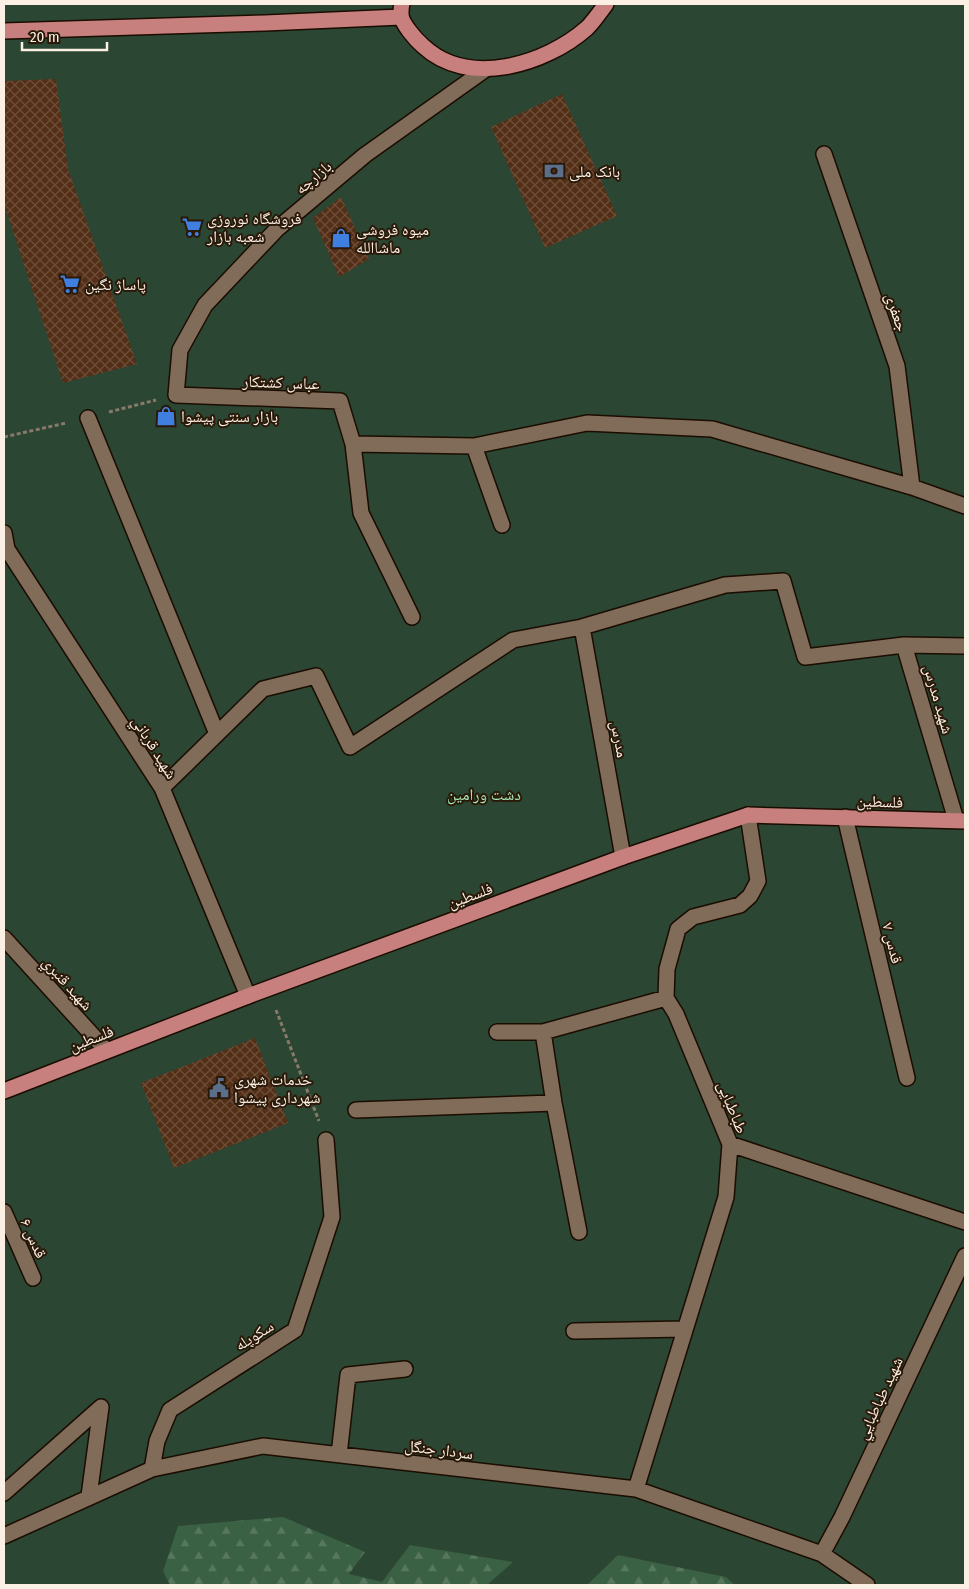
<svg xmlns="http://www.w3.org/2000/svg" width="969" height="1589" font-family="'Fira Sans Condensed','Noto Naskh Arabic',sans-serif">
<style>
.green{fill:#2b4632}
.forest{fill:url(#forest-firs)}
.building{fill:url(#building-cross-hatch)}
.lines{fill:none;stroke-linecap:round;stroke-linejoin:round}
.minor-casing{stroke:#1b0c00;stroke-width:18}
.major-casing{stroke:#1b0c00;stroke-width:18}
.path{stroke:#88796b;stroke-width:3;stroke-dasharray:4 2.5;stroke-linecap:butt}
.minor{stroke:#816c59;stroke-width:15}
.major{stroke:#c8807f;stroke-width:15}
.labels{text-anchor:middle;stroke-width:4;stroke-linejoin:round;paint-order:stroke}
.poi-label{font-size:16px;fill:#fcf0e5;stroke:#2a1909;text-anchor:start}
.street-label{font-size:16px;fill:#fcf0e5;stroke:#2a1909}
.park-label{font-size:16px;fill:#a5e7b5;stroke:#2a1909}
</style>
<defs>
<pattern id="forest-firs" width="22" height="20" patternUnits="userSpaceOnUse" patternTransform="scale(1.25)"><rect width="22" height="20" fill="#3a6144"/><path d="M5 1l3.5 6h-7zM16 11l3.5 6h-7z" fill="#57785f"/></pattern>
<pattern id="building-cross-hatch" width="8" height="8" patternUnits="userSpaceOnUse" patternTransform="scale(1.25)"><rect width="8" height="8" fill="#542f18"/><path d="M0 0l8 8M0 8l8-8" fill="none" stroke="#6e4d39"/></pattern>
</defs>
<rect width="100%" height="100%" fill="#342312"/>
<path class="green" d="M4,4H965V1585H4Z"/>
<path class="forest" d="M283,1517L365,1552L349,1574L382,1582L410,1545L513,1562L487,1585H170L163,1571L178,1526Z
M618,1555L726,1577L735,1585H587Z"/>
<path class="building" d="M56,79L68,169L137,364L63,383L4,204V81Z
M562,94L617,216L545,248L491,127Z
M341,197L369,259L339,277L313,218Z
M255,1038L288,1123L174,1168L141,1083Z"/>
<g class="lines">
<defs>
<path id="minor" d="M824,154L897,366L912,487
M88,418L217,734
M353,444L474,446L587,423L712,429L912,487L965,506
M474,446L502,525
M4,533L7,549L162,788L248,996
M412,617L361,513L353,444L340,401L176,395L180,350L205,305L277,229L365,155L486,69
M582,627L623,857
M904,645L956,820
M162,788L263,689L316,676L350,747L513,640L582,627L725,585L783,581L805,657L904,645L965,646
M845,817L907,1078
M4,938L106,1050
M497,1032H543L666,998
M543,1032L554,1103L579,1232
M356,1110L554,1103
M730,1144L965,1222
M4,1212L33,1278
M574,1331L685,1329
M339,1455L348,1375L405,1369
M152,1469L157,1441L170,1410L295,1330L332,1217L326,1140
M636,1489L726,1197L730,1144L676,1014L666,998L667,969L678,929L693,917L740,905L750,896L758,881L748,815
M4,1493L101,1407L89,1496
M4,1536L152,1469L263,1446L636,1489L822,1554L867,1585
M822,1554L842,1517L965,1256"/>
<path id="major" d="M402,4C401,7 401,12 401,15C402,24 416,40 423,46C468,88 545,65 587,28C594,21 600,12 606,4
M4,31L265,23L401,17
M4,1091L248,996L623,857L748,815L965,821"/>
</defs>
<use href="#minor" class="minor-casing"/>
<use href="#major" class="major-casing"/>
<path class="path" d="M109,412L156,400
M4,437L66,423
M276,1010L319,1121"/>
<use href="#minor" class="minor"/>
<use href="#major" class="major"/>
</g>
<defs>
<symbol id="bank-bare" viewBox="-9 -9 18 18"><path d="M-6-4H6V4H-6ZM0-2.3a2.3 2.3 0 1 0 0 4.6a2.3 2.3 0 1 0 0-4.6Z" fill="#5c6f8a" stroke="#2a1909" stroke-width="2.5" paint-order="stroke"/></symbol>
<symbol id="supermarket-bare" viewBox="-9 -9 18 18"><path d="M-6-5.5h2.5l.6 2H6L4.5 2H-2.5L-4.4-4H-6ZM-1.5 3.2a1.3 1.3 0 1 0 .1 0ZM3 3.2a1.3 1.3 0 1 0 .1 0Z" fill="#3f7fe0" stroke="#2a1909" stroke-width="2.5" paint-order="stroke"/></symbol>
<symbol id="shop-bare" viewBox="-9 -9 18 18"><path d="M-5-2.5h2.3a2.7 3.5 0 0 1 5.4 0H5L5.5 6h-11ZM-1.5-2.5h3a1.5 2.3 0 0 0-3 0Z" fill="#3f7fe0" stroke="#2a1909" stroke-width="2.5" paint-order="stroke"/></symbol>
<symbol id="civic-bare" viewBox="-9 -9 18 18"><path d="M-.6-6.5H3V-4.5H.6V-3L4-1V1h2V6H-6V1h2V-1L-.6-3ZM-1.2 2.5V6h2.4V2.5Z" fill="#5c6f8a" stroke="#2a1909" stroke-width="2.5" paint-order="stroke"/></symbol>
</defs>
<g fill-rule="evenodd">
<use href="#bank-bare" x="540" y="157" width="28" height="28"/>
<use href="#supermarket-bare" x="178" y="213" width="28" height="28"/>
<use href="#shop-bare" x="327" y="224" width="28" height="28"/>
<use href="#supermarket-bare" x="56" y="270" width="28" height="28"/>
<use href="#shop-bare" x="152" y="402" width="28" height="28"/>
<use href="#civic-bare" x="205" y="1074" width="28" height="28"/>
</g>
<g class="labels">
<g class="poi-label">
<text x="569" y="177">بانک ملی</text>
<text x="207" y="224">فروشگاه نوروزی<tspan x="207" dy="18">شعبه بازار</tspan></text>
<text x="356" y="235">میوه فروشی<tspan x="356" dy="18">ماشاالله</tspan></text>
<text x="85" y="290">پاساژ نگین</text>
<text x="181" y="422">بازار سنتی پیشوا</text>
<text x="234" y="1085">خدمات شهری<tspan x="234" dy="18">شهرداری پیشوا</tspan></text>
</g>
<g class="street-label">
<text transform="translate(313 177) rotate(-40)" y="6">بازارچه</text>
<text transform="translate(897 312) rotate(71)" y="6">جعفری</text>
<text transform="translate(281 382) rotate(2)" y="6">عباس كشتكار</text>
<text transform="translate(939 699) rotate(74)" y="6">شهيد مدرس</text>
<text transform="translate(620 739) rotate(80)" y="6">مدرس</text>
<text transform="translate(155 747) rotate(58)" y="6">شهيد قرباني</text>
<text transform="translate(880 801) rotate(2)" y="6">فلسطین</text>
<text transform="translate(470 895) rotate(-20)" y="6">فلسطین</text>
<text transform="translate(893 943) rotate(76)" y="6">قدس ۷</text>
<text transform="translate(68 983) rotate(48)" y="6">شهيد قنبري</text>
<text transform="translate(91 1038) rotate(-21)" y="6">فلسطین</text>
<text transform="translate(733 1107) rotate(68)" y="6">طباطبایی</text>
<text transform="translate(34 1238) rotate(66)" y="6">قدس ۶</text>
<text transform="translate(254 1335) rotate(-32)" y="6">سکوپله</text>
<text transform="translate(879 1398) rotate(-65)" y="6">شهيد طباطبايي</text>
<text transform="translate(439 1449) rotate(7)" y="6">سردار جنگل</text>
</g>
<g class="park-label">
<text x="484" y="800">دشت ورامین</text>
</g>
</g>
<rect width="969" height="1589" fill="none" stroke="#fcf0e5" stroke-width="10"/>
<path d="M22 42v8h85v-8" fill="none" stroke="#fcf0e5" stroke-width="2.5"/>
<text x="30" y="42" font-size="15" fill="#fcf0e5" stroke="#2a1909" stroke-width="4" paint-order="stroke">20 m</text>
</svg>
